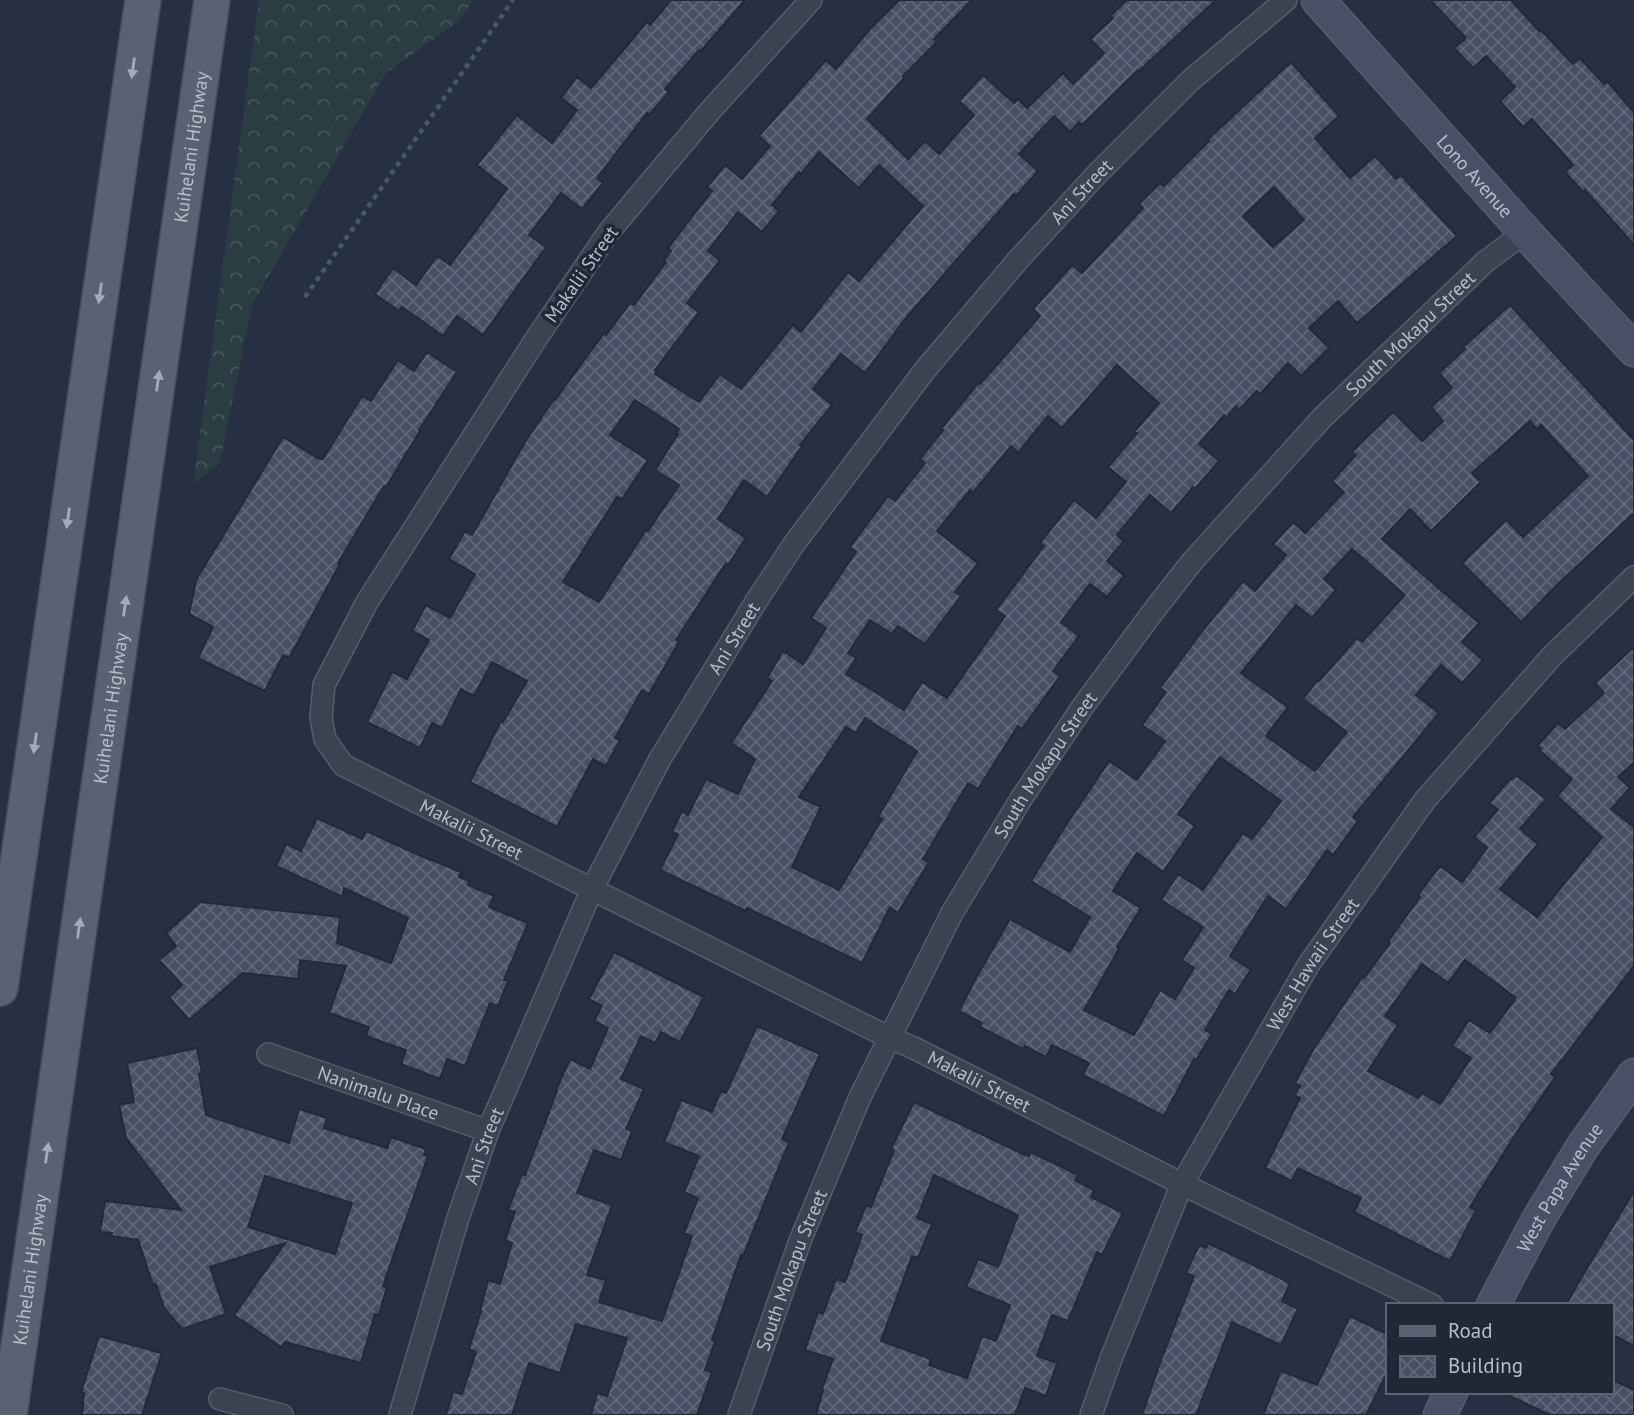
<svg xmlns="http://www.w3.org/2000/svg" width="1634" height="1415" font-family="'PT Sans',sans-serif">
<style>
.forest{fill:url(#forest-crowns)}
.building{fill:url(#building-cross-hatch);stroke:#222939;stroke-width:2;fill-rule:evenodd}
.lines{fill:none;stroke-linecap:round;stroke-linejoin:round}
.street-casing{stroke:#565d6c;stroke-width:24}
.secondary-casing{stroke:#565d6c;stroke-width:35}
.primary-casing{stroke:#454b5b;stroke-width:38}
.path{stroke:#475a60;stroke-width:4.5;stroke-dasharray:5 5;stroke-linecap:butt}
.street{stroke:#3b4252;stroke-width:21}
.secondary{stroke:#495065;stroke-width:32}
.primary{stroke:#5a6172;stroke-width:35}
.oneway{fill:#a5abba}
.labels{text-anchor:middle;stroke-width:7;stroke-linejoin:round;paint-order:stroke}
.street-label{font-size:19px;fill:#b8becc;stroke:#202737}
</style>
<defs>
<pattern id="forest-crowns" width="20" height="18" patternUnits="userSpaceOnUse" patternTransform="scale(1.75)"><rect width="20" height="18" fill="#293d43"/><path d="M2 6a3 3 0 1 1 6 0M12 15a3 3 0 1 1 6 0" fill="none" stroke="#46575d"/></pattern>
<pattern id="building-cross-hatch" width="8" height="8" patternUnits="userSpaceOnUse" patternTransform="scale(1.75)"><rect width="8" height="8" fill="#464f64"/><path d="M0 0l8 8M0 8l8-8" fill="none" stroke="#5f6779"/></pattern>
</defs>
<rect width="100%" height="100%" fill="#272f42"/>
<path class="forest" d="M259,0H473L460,20L386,73L252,305L220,463L193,484Z"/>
<path class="building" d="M671,0H745L701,51L699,50L665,89L669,92L649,115L647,113L597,178L603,183L582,209L561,193L529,235L546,247L483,335L457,316L443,336L402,307L399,311L375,294L393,268L416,285L437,256L450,265L507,189L477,165L517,115L552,143L577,110L561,98L577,77L591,88L647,22L650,25Z
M899,0H972L934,39L937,42L903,76L904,78L867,119L908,159L925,141L939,154L974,115L959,101L983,75L1014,103L1018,99L1027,108L1063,73L1073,84L1104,53L1090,39L1113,18L1110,16L1127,0H1216L1138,72L1137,71L1082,125L1079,122L1070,132L1054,116L1019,154L1038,171L1016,196L1014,194L953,264L906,318L865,373L841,354L813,389L832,405L800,445L802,446L767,497L744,480L718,519L746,538L728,565L726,563L676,640L679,642L649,694L642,690L615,738L620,740L606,766L593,759L557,827L470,782L501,721L503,722L527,681L492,662L474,696L461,689L442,728L432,723L420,748L367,722L392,672L407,679L429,640L412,631L426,605L450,618L475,574L449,559L465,531L472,535L525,442L554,399L555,400L604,333L606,335L630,303L634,305L666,262L664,261L671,251L668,248L712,191L707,187L725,165L742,179L770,146L759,136L826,60L836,69L870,29ZM819,152L859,188L879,165L923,206L859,281L848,272L801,332L793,325L741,389L720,374L699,402L655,374L657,372L655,370L699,312L687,303L720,260L708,251L738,212L762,232L779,211L772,205L799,172L801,174ZM635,400L679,429L676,433L678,434L655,470L679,485L648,531L646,530L599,602L563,582L617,497L622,499L648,460L610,435Z
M1430,0H1511L1539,31L1541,30L1573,64L1580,58L1604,84L1607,81L1634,112V245L1585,190L1583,192L1565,172L1573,165L1532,119L1523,127L1500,101L1515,87L1486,56L1473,68L1454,48L1466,38Z
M1291,62L1339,116L1315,138L1350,178L1375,156L1396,179L1401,175L1457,236L1357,323L1338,301L1309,328L1329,348L1301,376L1288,363L1260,394L1257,391L1239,410L1236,406L1227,417L1224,415L1199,444L1219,461L1195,489L1193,487L1171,513L1150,495L1117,535L1124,541L1107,561L1124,576L1107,597L1090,584L1061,622L1079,636L1053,671L1060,676L1022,729L1018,726L978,789L968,783L923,859L929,862L898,913L890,907L862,963L747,908L746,911L660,870L678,834L672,832L682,811L688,815L706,779L738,794L755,759L731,743L772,681L767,678L783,651L803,664L826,628L811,618L856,552L850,547L888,496L895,501L925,463L920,459L943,430L941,429L978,383L980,384L1040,316L1033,309L1072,265L1082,273L1143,208L1139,204L1160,183L1164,186L1209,141L1207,140ZM1274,187L1304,220L1273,247L1243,216ZM1117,365L1159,403L1134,432L1137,433L1108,467L1126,482L1096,518L1074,500L1040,543L1044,546L996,610L1005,616L947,698L922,682L904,710L846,674L856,658L848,653L870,620L892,634L898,626L925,644L961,596L955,592L978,563L937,531L970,490L973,493L1011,446L1018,453L1048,416L1062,428ZM865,718L917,751L878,817L882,819L839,890L792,867L821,807L799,797L846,727L856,733Z
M1510,305L1634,440V513L1558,584L1521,622L1462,563L1506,520L1523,537L1588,476L1541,425L1537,429L1530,421L1472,473L1481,482L1431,531L1410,509L1382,539L1479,623L1462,642L1483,660L1462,683L1441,665L1416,695L1439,713L1353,817L1358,821L1333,855L1327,850L1286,909L1268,896L1230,956L1251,970L1235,994L1229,990L1205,1030L1212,1034L1196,1060L1194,1059L1164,1116L1083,1075L1089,1063L1052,1045L1046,1057L1025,1046L1023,1049L980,1027L982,1023L959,1011L976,978L1010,919L1070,952L1090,917L1031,881L1064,828L1109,761L1137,780L1165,741L1142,725L1166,692L1160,688L1199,635L1243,581L1255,591L1286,555L1273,544L1293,522L1305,533L1344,492L1332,481L1356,455L1352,452L1393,412L1422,441L1443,421L1431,407L1452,388L1439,373L1465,349L1463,347ZM1352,549L1405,595L1362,642L1357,638L1319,681L1318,680L1303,699L1347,732L1315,771L1266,736L1288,707L1241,673L1296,605L1312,618L1336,590L1324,579ZM1220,757L1281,801L1252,839L1243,833L1203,890L1178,874L1161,900L1203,927L1182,960L1194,968L1175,999L1160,990L1134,1035L1084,1010L1119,949L1117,947L1141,908L1113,891L1137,853L1163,872L1195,826L1178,814Z
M427,352L457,372L419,430L420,431L386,487L384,486L338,563L340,564L289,658L283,655L265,691L198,658L213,627L189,614L196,580L283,437L319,459H323L362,396L371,401L398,360L414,371Z
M1634,647V762L1618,777L1630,788L1611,809L1634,827V966L1551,1074L1555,1077L1523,1124H1522L1470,1207L1476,1210L1450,1261L1354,1212L1361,1198L1298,1168L1292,1181L1265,1168L1300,1098L1294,1095L1300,1086L1295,1083L1314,1048L1362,977L1364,978L1390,943L1388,941L1420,897L1418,895L1440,866L1462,882L1487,848L1474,837L1498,810L1489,803L1511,778L1512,779L1516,775L1546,799L1520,829L1538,844L1500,889L1537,917L1602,837L1557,796L1572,779L1539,750L1541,748L1537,746L1558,723L1565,729L1604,693L1595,683ZM1465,960L1516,998L1490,1033L1469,1020L1452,1046L1471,1058L1440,1104L1422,1093L1418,1098L1368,1071L1398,1025L1385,1016L1422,964L1448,983Z
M317,818L362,839L366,831L430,860V859L461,872L459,877L469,881L468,885L494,896L489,907L528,923L504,980L508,981L498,1006L490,1003L465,1066L447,1059L440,1079L401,1064L406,1050L366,1036L369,1027L329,1013L346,966L300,960L298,979L243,973L189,1020L169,997L182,985L159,960L176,946L166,933L200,902L340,917L337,943L391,963L408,918L344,888L343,897L276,866L286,844L301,851Z
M614,952L704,997L680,1042L661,1032L655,1043L641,1036L621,1079L644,1089L626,1129L632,1131L621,1160L594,1150L577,1193L612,1205L587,1275L606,1280L599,1302L662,1321L692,1236L684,1233L698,1198L684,1192L699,1156L664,1142L681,1100L712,1112L721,1091L726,1093L757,1026L820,1054L782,1139L789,1142L743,1256L741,1255L712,1340L715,1341L705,1370L712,1372L697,1415H591L597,1393L607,1396L627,1338L576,1324L560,1373L529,1363L512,1415H446L453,1392L462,1394L476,1352L469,1349L481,1311H480L488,1280L500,1284L512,1243L505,1240L515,1212L508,1210L522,1174L525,1175L557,1091L556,1090L570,1059L590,1069L608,1028L594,1021L602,1006L589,999Z
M197,1048L202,1073L199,1074L206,1115L289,1143L299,1109L327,1118L324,1128L387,1148L391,1137L426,1149L424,1155L428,1156L383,1286L387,1287L379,1315L375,1314L361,1363L285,1342L281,1347L234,1315L285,1243L210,1267L226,1314L182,1329L164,1308L156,1284L153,1285L138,1240L111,1236L112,1233L100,1232L105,1201L181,1210L126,1138L119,1105L134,1102L127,1063ZM265,1176L352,1203L335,1254L248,1227Z
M914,1102L1023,1154L1029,1156L1031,1152L1078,1175L1075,1180L1094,1190L1091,1197L1123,1213L1102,1255L1097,1252L1068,1321L1052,1315L1037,1356L1057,1363L1046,1396L1025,1388L1015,1415H816L823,1390L822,1389L833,1359L805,1350L818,1312L823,1314L836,1279L845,1282L862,1235L855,1232L866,1205L871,1207L894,1150L891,1149ZM934,1175L1018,1215L998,1267L978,1259L966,1287L1010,1305L996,1341L982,1336L967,1378L929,1365L931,1359L881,1341L912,1256L918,1258L932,1224L917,1218Z
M1634,1191V1346L1611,1334V1305H1566L1578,1283Z
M1208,1243L1290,1283L1282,1301L1298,1309L1281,1345L1232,1322L1196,1415H1142L1161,1360L1194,1276L1186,1273L1199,1245L1206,1248Z
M1350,1316L1387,1334V1373L1366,1415H1263L1281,1371L1317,1385Z
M99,1336L162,1353L142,1415H82L84,1393L81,1392Z
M1611,1379L1634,1390V1415H1550L1502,1392H1611Z"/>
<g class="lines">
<defs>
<g id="street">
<path id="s1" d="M811,0L710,111L608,233L536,339L367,602L324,685L321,718L325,739L343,765L890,1038L914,1048L1182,1184L1432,1305"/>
<path id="s2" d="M268,1054L488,1131"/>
<path d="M220,1399L282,1415"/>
<path id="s3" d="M400,1415L458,1218L488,1131L592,889L660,759L757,600L794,544L925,370L1018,260L1096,175L1191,80L1286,0"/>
<path id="s4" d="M739,1415L800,1241L860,1097L952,913L1021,799L1084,705L1152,613L1191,563L1322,418L1485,262L1525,232"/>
<path id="s5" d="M1091,1415L1112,1356L1182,1184L1309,964L1425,800L1552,656L1634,577"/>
</g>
<g id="secondary">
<path id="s6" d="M1318,0L1525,232L1634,350"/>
<path id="s7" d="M1493,1305L1538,1220L1583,1146L1634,1075"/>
<path d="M1440,1415L1451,1392"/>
</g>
<g id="primary">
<path d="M0,988L143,0"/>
<path id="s8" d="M9,1415L212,0"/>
</g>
</defs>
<use href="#street" class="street-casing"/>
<use href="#secondary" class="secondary-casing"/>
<use href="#primary" class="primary-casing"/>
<path class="path" d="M305,297L513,0"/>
<use href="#street" class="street"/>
<use href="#secondary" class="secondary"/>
<use href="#primary" class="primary"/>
</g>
<defs><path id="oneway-solid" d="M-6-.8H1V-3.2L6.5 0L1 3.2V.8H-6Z" transform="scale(1.75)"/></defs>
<g class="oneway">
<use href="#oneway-solid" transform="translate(133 68) rotate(98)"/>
<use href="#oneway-solid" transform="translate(100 293) rotate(98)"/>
<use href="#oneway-solid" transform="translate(158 381) rotate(-82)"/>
<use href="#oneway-solid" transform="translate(68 518) rotate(98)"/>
<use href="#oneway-solid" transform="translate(125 606) rotate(-82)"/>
<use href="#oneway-solid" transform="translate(35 743) rotate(98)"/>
<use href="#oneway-solid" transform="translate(79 928) rotate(-82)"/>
<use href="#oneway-solid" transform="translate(47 1153) rotate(-82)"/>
</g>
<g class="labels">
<g class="street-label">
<text dy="7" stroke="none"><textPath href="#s8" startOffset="1281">Kuihelani Highway</textPath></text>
<text dy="7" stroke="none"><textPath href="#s6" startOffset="236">Lono Avenue</textPath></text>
<text dy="7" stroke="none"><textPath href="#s3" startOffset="1416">Ani Street</textPath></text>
<text transform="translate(581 274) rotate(-55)" y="7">Makalii Street</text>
<text dy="7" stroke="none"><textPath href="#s4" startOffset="1288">South Mokapu Street</textPath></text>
<text dy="7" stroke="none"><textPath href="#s3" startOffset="849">Ani Street</textPath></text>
<text dy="7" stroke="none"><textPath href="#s8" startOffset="714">Kuihelani Highway</textPath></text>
<text dy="7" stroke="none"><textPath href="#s4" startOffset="721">South Mokapu Street</textPath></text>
<text dy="7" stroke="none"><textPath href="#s1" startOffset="1073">Makalii Street</textPath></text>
<text dy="7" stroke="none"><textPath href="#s5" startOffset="504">West Hawaii Street</textPath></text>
<text dy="7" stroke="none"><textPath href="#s1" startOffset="1640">Makalii Street</textPath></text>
<text dy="7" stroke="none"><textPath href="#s2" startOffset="117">Nanimalu Place</textPath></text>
<text dy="7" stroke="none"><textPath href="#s3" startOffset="282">Ani Street</textPath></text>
<text dy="7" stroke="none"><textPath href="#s7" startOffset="135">West Papa Avenue</textPath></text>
<text dy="7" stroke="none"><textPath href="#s8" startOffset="147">Kuihelani Highway</textPath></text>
<text dy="7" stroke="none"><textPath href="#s4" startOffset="154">South Mokapu Street</textPath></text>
</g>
</g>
<rect x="1386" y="1303" width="228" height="91" fill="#202737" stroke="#5d6373" stroke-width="2"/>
<rect x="1400" y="1326" width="35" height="10" fill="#5a6172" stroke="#5d6373" stroke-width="2"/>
<text x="1448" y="1338" font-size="21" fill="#b8becc">Road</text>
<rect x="1400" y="1356" width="35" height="21" fill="url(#building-cross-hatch)" stroke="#5d6373" stroke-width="2"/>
<text x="1448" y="1373" font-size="21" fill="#b8becc">Building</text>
</svg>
